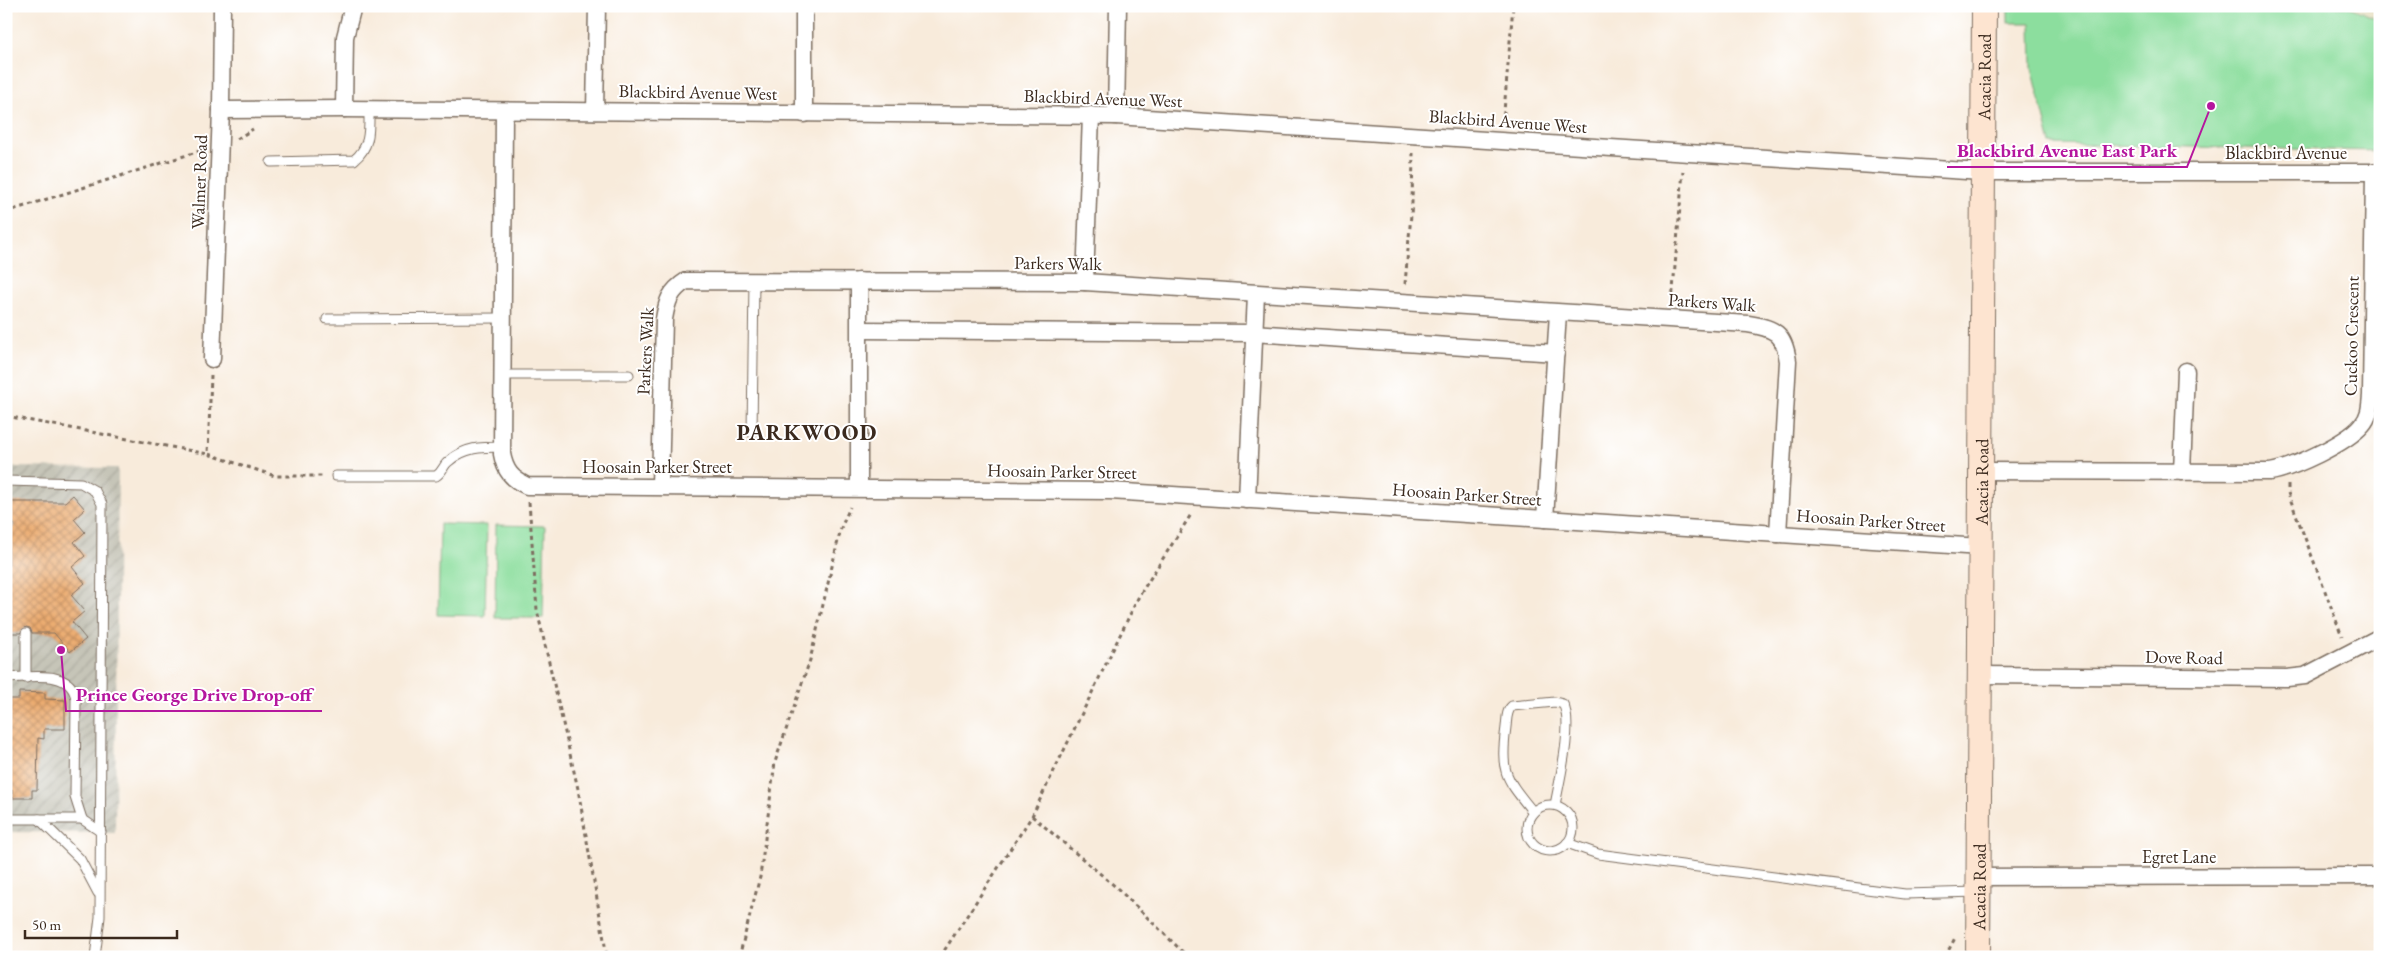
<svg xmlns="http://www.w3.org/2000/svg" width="2386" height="963" font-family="'EB Garamond',serif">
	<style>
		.built { fill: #e3dbba }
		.industrial { fill: url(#industrial-furrows) }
		.park { fill: #8cde9e; stroke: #64845e }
		.building { fill: url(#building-cross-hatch) }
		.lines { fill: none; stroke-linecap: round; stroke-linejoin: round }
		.lane-casing { stroke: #7d6e60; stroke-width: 11 }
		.street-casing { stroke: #7d6e60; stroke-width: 19 }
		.secondary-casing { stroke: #7d6e60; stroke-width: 26 }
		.path { stroke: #7d6e60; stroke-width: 3; stroke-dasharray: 4 4; stroke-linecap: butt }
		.lane { stroke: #fff; stroke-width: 9 }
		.street { stroke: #fff; stroke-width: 16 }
		.secondary { stroke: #fde4d0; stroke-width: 24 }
		.labels { text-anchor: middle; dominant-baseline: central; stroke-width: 4; stroke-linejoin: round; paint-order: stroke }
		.street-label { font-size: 18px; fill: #3b2a1e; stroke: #fff }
		.district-label { font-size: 22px; font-weight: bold; letter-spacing: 1px; fill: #3b2a1e; stroke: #fff }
		.leader { fill: none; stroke: #b5179e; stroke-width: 2 }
		.callout-dot { fill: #b5179e; stroke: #fff; stroke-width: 2 }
		.callout-label { font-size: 19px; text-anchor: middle; font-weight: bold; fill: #b5179e; stroke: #fff; stroke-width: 4; stroke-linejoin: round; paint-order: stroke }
	</style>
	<defs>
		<pattern id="industrial-furrows" width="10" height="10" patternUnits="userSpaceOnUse" patternTransform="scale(1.25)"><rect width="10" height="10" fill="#c6c5b8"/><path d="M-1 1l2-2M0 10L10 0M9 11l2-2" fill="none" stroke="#aba99e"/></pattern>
		<pattern id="building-cross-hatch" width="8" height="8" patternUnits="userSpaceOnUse" patternTransform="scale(1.25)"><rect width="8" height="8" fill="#ebab6f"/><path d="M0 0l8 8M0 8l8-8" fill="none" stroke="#c08b5b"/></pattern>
	</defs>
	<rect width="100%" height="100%" fill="#fff"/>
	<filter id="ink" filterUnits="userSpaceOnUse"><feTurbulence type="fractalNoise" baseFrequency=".02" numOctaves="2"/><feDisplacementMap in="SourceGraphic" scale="10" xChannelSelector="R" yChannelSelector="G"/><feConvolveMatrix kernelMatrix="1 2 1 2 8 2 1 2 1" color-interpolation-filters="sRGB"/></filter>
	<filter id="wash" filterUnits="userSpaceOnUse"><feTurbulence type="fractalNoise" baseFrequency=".0096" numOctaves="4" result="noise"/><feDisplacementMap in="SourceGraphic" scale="20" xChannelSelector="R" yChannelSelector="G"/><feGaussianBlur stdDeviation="1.12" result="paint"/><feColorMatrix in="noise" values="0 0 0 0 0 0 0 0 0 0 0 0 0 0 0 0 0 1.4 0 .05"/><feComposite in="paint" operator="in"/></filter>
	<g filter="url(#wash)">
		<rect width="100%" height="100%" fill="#f8ebdb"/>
		<!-- built -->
		<polygon class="built" points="2347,6 2380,6 2380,20"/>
		<!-- industrial -->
		<polygon class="industrial" points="6,467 118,468 115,833 6,832"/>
		<!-- park -->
		<g class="park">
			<polygon points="2008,6 2347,6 2380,20 2380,151 2051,144 2032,68 2031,23 2008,23"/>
			<polygon points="440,524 487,525 485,616 438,615"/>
			<polygon points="496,525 545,526 543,618 495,618"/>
		</g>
		<g id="blocks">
			<!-- building -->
			<g class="building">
				<polygon points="73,495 85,509 74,519 85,532 74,542 85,556 72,567 85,583 71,595 85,611 72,622 86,639 70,652 54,633 32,633 30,628 26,627 20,633 8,633 8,530 13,528 14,524 8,518 8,502 65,502"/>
				<polygon points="19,692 45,693 45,699 65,700 65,729 44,729 44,739 38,738 37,790 32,790 32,798 12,798 12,790 7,790 6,699 19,699"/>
			</g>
		</g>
	</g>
	<g filter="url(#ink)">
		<use href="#blocks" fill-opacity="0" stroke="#7d6e60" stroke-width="1"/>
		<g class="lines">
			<!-- lane casing -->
			<g class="lane-casing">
				<g id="lane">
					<path d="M271 162 354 160C371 146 369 130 369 109"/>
					<polyline points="327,319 502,318"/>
					<polyline points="502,375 629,375"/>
					<polyline points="752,433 754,280"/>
					<path d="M336 476H436C443 472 443 465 449 461 465 447 481 447 502 447"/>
					<polyline points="6,481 81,483 95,491 102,504 100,917 95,957"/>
					<polyline points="6,524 8,524"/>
					<path d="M6 678C28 678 72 668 76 699L75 797 82 819 101 832"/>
					<polyline points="26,678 26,633"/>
					<circle cx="1550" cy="828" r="23"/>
					<path d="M1533 812C1505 777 1500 773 1506 727 1507 720 1506 711 1512 706L1555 702 1563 704C1574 722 1559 783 1555 805"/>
					<polyline points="6,819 82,819"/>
					<polyline points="39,819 80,859 98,893"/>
					<polyline points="1567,843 1598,854 1905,894 1978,892"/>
				</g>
			</g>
			<!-- street casing -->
			<g class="street-casing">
				<g id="street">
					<polyline points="804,6 804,114"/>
					<polyline points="344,109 345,37 353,6"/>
					<polyline points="221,110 344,109 1116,116 1982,172 2380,172"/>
					<path d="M504 111 502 454C505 471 512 479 527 486L1110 491 1981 547"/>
					<polyline points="595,111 597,6"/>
					<polyline points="1116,116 1118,6"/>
					<polyline points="1085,282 1091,115"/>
					<polyline points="860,330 1253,333 1556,353"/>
					<polyline points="212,359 221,110 222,6"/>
					<path d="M1982 471 2270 472C2293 468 2347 443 2362 425 2370 416 2370 406 2371 395L2374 172"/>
					<polyline points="2182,472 2186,371"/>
					<path d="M660 486 664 319C667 301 670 291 686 281L1085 282 1748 324C1775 328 1784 333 1788 361L1778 534"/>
					<polyline points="859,488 859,281"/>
					<polyline points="1247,500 1256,294"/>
					<polyline points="1545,519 1558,313"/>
					<polyline points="1979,675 2287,678 2305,676 2380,637"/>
					<polyline points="1978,877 2380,876"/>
				</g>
			</g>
			<!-- secondary casing -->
			<g class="secondary-casing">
				<g id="secondary">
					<path id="s1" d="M1978 957 1984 6"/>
				</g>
			</g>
			<!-- path -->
			<g class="path">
				<polyline points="1503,123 1513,6"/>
				<polyline points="237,139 253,129"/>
				<polyline points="6,212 203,150"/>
				<polyline points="1405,284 1412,203 1413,153"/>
				<polyline points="1672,302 1683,171"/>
				<polyline points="211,375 208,454 275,476 324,476"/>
				<polyline points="6,416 208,454"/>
				<polyline points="2288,485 2288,493 2342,636"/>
				<polyline points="529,502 537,610 578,789 607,957"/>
				<polyline points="1032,816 1117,888 1188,957"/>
				<polyline points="739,957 760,877 775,762 810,660 841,528 850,507"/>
				<polyline points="940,957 1032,816 1139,596 1192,513"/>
				<polyline points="1945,957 1955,938"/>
			</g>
			<!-- lane -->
			<use href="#lane" class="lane"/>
			<!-- street -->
			<use href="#street" class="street"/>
			<!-- secondary -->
			<use href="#secondary" class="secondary"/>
		</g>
	</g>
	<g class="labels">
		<!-- street labels -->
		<g class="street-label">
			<text stroke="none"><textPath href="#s1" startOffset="880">Acacia Road</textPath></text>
			<text transform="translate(698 92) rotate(1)">Blackbird Avenue West</text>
			<text transform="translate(1103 98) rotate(2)">Blackbird Avenue West</text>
			<text transform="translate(1508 121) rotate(4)">Blackbird Avenue West</text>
			<text x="2286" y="152">Blackbird Avenue</text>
			<text transform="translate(199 182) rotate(-88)">Walmer Road</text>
			<text transform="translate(1058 263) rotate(1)">Parkers Walk</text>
			<text transform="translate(1712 302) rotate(4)">Parkers Walk</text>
			<text transform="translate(2351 336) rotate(-89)">Cuckoo Crescent</text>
			<text transform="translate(645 351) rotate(-87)">Parkers Walk</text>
			<text x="657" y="466">Hoosain Parker Street</text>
			<text transform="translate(1062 471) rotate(1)">Hoosain Parker Street</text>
			<text stroke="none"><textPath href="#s1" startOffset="475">Acacia Road</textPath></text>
			<text transform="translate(1467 494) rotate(4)">Hoosain Parker Street</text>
			<text transform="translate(1871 520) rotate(4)">Hoosain Parker Street</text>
			<text transform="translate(2184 657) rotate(1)">Dove Road</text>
			<text x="2179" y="856">Egret Lane</text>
			<text stroke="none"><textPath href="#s1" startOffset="70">Acacia Road</textPath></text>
		</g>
		<!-- district labels -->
		<g class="district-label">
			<text x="807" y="432">PARKWOOD</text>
		</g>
	</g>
	<!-- callouts -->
	<path class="leader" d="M2211 106L2187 167H1947M61 650L66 711H322"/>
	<g class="callout-dot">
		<circle cx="2211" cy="106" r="5"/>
		<circle cx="61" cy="650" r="5"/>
	</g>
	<g class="callout-label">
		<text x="2067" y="157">Blackbird Avenue East Park</text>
		<text x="194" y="701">Prince George Drive Drop-off</text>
	</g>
	<!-- margin -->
	<rect width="2386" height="963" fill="none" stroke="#fff" stroke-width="25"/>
	<!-- scale -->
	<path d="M25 930v8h152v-8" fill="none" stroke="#3b2a1e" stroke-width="2.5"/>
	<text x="32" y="930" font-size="15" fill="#3b2a1e" stroke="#ffffff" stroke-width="4" paint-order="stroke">50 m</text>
</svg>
